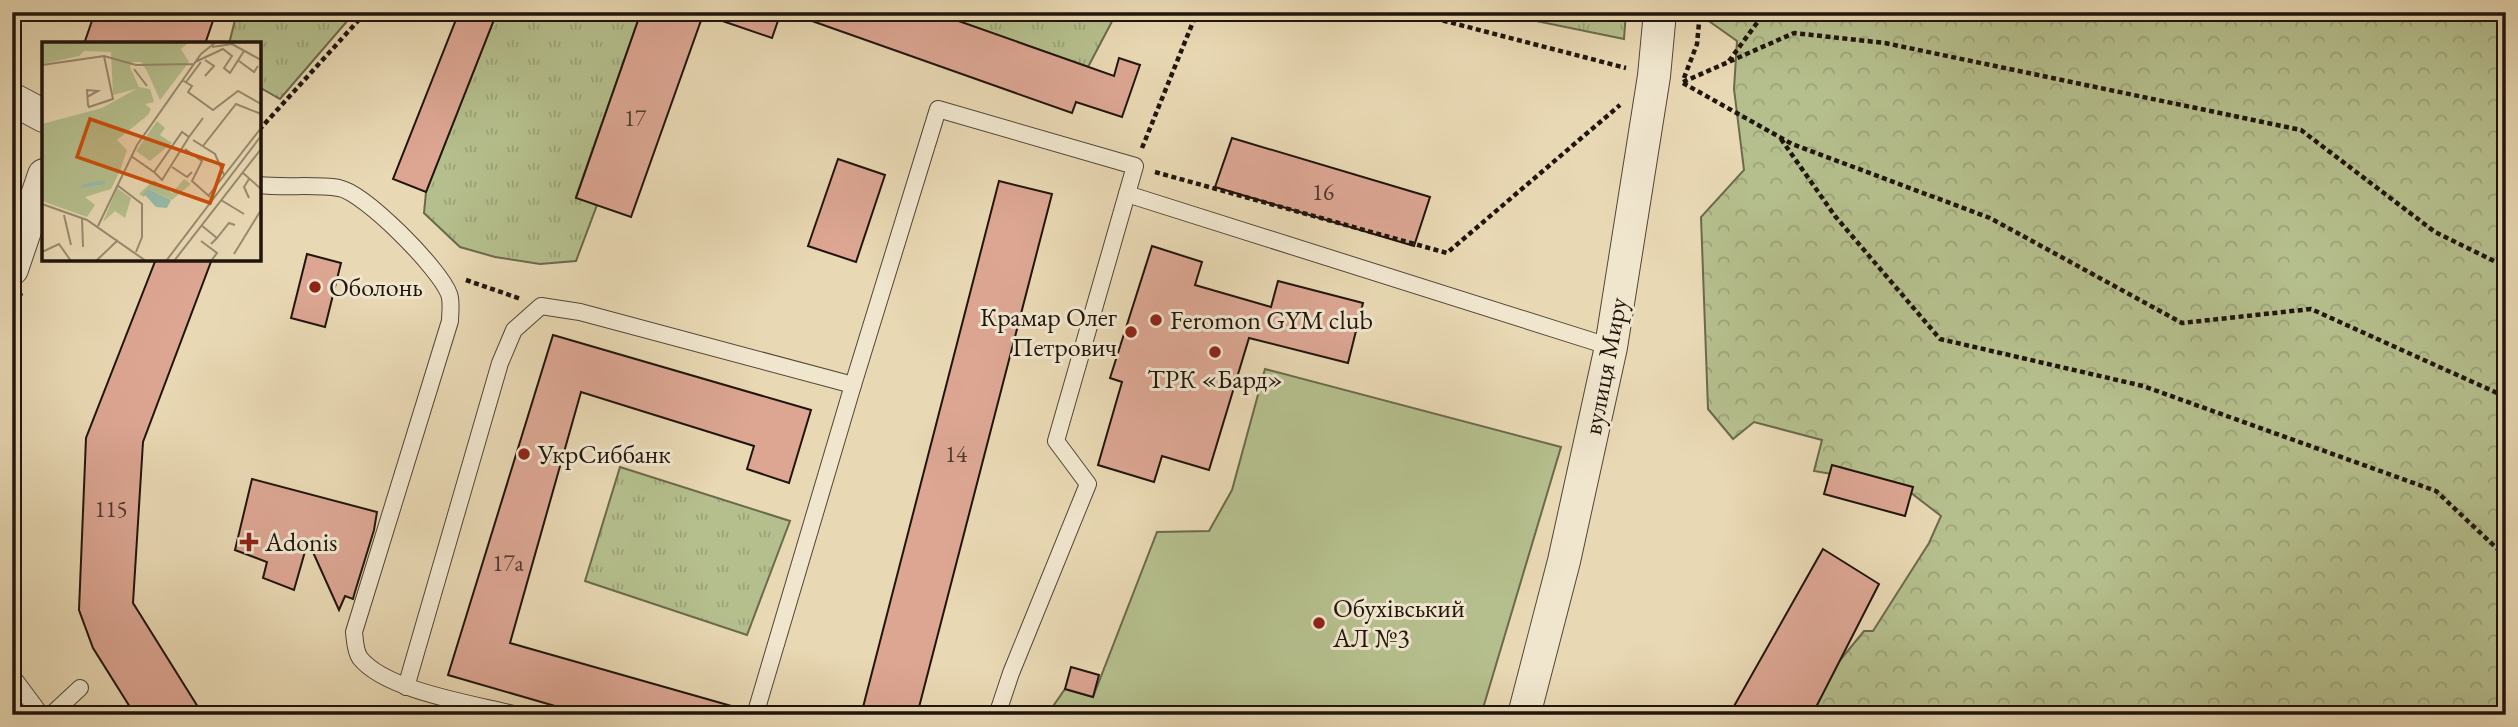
<svg xmlns="http://www.w3.org/2000/svg" width="2518" height="727" font-family="'EB Garamond',serif">
	<style>
		.grass { fill: url(#grass-tufts); stroke: #6a6a4c; stroke-width: 2 }
		.forest { fill: url(#forest-crowns); stroke: #6a6a4c; stroke-width: 2 }
		.pitch { fill: #b5bf8d; stroke: #6a6a4c; stroke-width: 2 }
		.building { fill: #dca693; stroke: #20150c; stroke-width: 2 }
		.lines { fill: none; stroke-linecap: round; stroke-linejoin: round }
		.service-casing { stroke: #524636; stroke-width: 18 }
		.minor-casing { stroke: #524636; stroke-width: 34 }
		.path { stroke: #20150c; stroke-width: 4.5; stroke-dasharray: 5 3.5; stroke-linecap: butt }
		.service { stroke: #f0e6ce; stroke-width: 16 }
		.minor { stroke: #f0e6ce; stroke-width: 32 }
		.poi-dot { fill: #8f2418; stroke: #f0e6ce; stroke-width: 2.5 }
		.labels { text-anchor: middle; dominant-baseline: central; stroke-width: 6; stroke-linejoin: round; paint-order: stroke }
		.number-label { font-size: 23px; fill: #4f392e }
		.poi-label { font-size: 26px; fill: #20150c; stroke: #f0e6ce; text-anchor: start }
		.street-label { font-size: 26px; fill: #20150c; stroke: #f0e6ce }
		.inset-river { fill: none; stroke: #98baaa; stroke-width: 3.5 }
		.inset-road { fill: none; stroke: #988a70; stroke-width: 2 }
		.view { fill: #ca4f0c; fill-opacity: 0.15; stroke: #ca4f0c; stroke-width: 3.5 }
		.inset-edge { fill: none; stroke: #20150c; stroke-width: 3.5 }
	</style>
	<defs>
		<pattern id="grass-tufts" width="24" height="20" patternUnits="userSpaceOnUse" patternTransform="scale(1.75)"><rect width="24" height="20" fill="#b5bf8d"/><path d="M3 7l-1-3M5 7V3M7 7l1-3M15 17l-1-3M17 17v-4M19 17l1-3" fill="none" stroke="#9ba378"/></pattern>
		<pattern id="forest-crowns" width="20" height="18" patternUnits="userSpaceOnUse" patternTransform="scale(1.75)"><rect width="20" height="18" fill="#b5bf8d"/><path d="M2 6a3 3 0 1 1 6 0M12 15a3 3 0 1 1 6 0" fill="none" stroke="#9ba378"/></pattern>
	</defs>
	<rect width="100%" height="100%" fill="#e8d8b3"/>
	<filter id="stains"><feTurbulence type="fractalNoise" baseFrequency=".00286" numOctaves="4"/><feColorMatrix values="0 0 0 0 .2 0 0 0 0 .09 0 0 0 0 .02 0 0 0 .5 -.17"/></filter>
	<radialGradient id="worn" r=".72"><stop offset=".6" stop-color="#630" stop-opacity="0"/><stop offset="1" stop-color="#630" stop-opacity=".3"/></radialGradient>
	<!-- grass -->
	<g class="grass">
		<polygon points="237,12 355,12 280,99 259,87 259,44 229,44"/>
		<polygon points="497,12 641,12 576,197 597,205 576,261 540,264 495,257 460,247 424,213 426,192"/>
		<polygon points="933,12 1117,12 1088,67"/>
		<polygon points="1492,12 1626,12 1624,39"/>
		<polygon points="620,467 790,521 747,635 585,581"/>
	</g>
	<!-- forest -->
	<polygon class="forest" points="1707,12 2506,12 2506,715 1795,715 1864,631 1873,631 1929,543 1941,516 1902,486 1814,471 1822,440 1754,422 1733,439 1708,409 1701,217 1744,170 1734,89 1737,41 1706,19"/>
	<!-- pitch -->
	<polygon class="pitch" points="1265,369 1561,447 1481,715 1047,715 1065,689 1093,697 1157,532 1209,531 1232,490"/>
	<!-- building -->
	<g class="building">
		<polygon points="95,12 216,12 205,44 84,44"/>
		<polygon points="459,12 497,12 426,192 393,179"/>
		<polygon points="641,12 704,12 631,217 576,198"/>
		<polygon points="709,12 781,12 772,38 708,16"/>
		<polygon points="795,12 933,12 1114,76 1119,58 1140,65 1122,117 1076,102 1072,113 795,15"/>
		<polygon points="1232,138 1430,197 1414,246 1215,187"/>
		<polygon points="838,159 885,175 856,262 808,246"/>
		<polygon points="999,181 1052,194 917,715 861,715"/>
		<polygon points="1152,246 1202,262 1195,285 1271,307 1278,281 1363,303 1348,363 1249,338 1209,470 1162,456 1154,482 1098,465 1122,382 1110,378"/>
		<polygon points="307,254 341,263 325,327 291,318"/>
		<polygon points="156,259 212,259 143,442 133,603 203,715 135,715 93,648 79,610 86,438"/>
		<polygon points="553,335 811,410 789,483 747,469 754,446 581,392 510,643 742,709 741,715 586,715 448,675"/>
		<polygon points="1832,465 1913,487 1905,516 1824,494"/>
		<polygon points="252,479 377,512 374,530 354,595 353,599 345,596 339,610 308,541 294,590 263,578 267,562 235,550"/>
		<polygon points="1823,549 1879,584 1812,715 1729,715"/>
		<polygon points="1071,667 1099,675 1093,697 1065,689"/>
	</g>
	<g class="lines">
		<!-- service casing -->
		<g class="service-casing">
			<g id="service">
				<path d="M259 185C285 188 314 184 339 188 365 193 440 269 449 294 452 302 450 313 450 321L354 632C355 640 355 651 360 658 386 691 475 704 517 715"/>
				<polyline points="1127,194 1611,347"/>
				<polyline points="12,676 41,715"/>
				<polyline points="406,687 500,363 514,330 541,306 580,312 853,385"/>
				<polyline points="51,715 80,688"/>
				<polyline points="755,715 853,385 938,109 1135,166 1056,441 1088,484 1011,673 997,715"/>
			</g>
		</g>
		<!-- minor casing -->
		<g class="minor-casing">
			<g id="minor">
				<polyline points="12,99 44,116"/>
				<polyline points="12,269 44,175"/>
				<polyline points="1524,715 1564,561 1611,347 1654,76 1660,12"/>
			</g>
		</g>
		<!-- path -->
		<g class="path">
			<polyline points="1410,12 1626,68"/>
			<polyline points="1729,61 1765,12"/>
			<polyline points="1684,78 1697,44 1700,12"/>
			<polyline points="1683,82 1794,33 1885,43 2301,130 2435,232 2506,267"/>
			<polyline points="1683,83 1792,144 1990,218 2182,323 2311,309 2506,397"/>
			<polyline points="259,130 366,12"/>
			<polyline points="1781,139 1835,216 1940,339 2143,386 2436,491 2506,557"/>
			<polyline points="1142,148 1197,12"/>
			<polyline points="1155,172 1447,253 1620,105"/>
			<polyline points="466,280 521,299"/>
			<polyline points="12,319 21,293"/>
		</g>
		<!-- service -->
		<use href="#service" class="service"/>
		<!-- minor -->
		<use href="#minor" class="minor"/>
	</g>
	<!-- markers -->
	<g class="poi-dot">
		<circle cx="315" cy="287" r="7"/>
		<circle cx="1156" cy="320" r="7"/>
		<circle cx="1131" cy="332" r="7"/>
		<circle cx="1215" cy="352" r="7"/>
		<circle cx="524" cy="454" r="7"/>
		<path d="M245.5 531.5h7v7h7v7h-7v7h-7v-7h-7v-7h7z"/>
		<circle cx="1319" cy="623" r="7"/>
	</g>
	<g class="labels">
		<!-- number labels -->
		<g class="number-label">
			<text x="635" y="118">17</text>
			<text x="1323" y="192">16</text>
			<text x="956" y="454">14</text>
			<text x="111" y="509">115</text>
			<text x="508" y="563">17а</text>
		</g>
		<!-- poi labels -->
		<g class="poi-label">
			<text x="329" y="287">Оболонь</text>
			<text x="1117" y="317" text-anchor="end">Крамар Олег<tspan x="1117" dy="30">Петрович</tspan></text>
			<text x="1170" y="320">Feromon GYM club</text>
			<text x="1215" y="379" text-anchor="middle">ТРК «Бард»</text>
			<text x="538" y="454">УкрСиббанк</text>
			<text x="265" y="542">Adonis</text>
			<text x="1333" y="608">Обухівський<tspan x="1333" dy="30">АЛ №3</tspan></text>
		</g>
		<!-- street labels -->
		<g class="street-label">
			<text transform="translate(1605 366) rotate(-79)">вулиця Миру</text>
		</g>
	</g>
	<!-- overview -->
	<g transform="translate(42 42)">
		<rect width="219" height="219" fill="#e8d8b3"/>
		<path d="M142 137 149 142 130 158 106 147 102 155 97 152 112 138 130 151ZM75 146 89 156 83 176 73 169 61 180Z" fill="#b5bf8d"/>
		<path d="M0 0H147L139 7 147 20 118 58 105 29 99 20H90L88 25 97 45 108 47 112 60 103 62 109 67 106 73 75 98 85 108 78 129 69 147 43 155 53 163 45 175 0 159V82L60 66 94 47 71 53 69 10 42 9 37 14 0 22Z" fill="#b5bf8d"/>
		<path d="M115 79 123 86 118 93 130 101 108 119 94 109Z" fill="#b5bf8d"/>
		<path d="M106 147 129 158 125 166 114 165 102 152Z" fill="#98baaa"/>
		<path class="inset-river" d="M40 144 63 140"/>
		<path class="inset-road" d="M170 5 190 2 219 18M163 18 172 24 163 34M197 19 212 30 216 24M153 20 181 7 190 14 182 26 188 31 202 9M0 23 62 14 94 23 152 22M92 27 105 44M140 38 150 44 146 50 171 68 196 49 219 62M144 40 159 20M45 55 56 49 45 48 46 63 47 65 71 57 62 14M147 95 161 76M151 98 173 112 182 133M161 104 194 62 219 72M143 107 160 119 150 139 168 155M89 114 112 130 140 90 147 95 120 138 112 130M130 125 145 135 150 130M200 130 219 147M75 143 100 162V195L94 210M167 153 219 86M207 156 202 145 207 137M179 158 202 172M0 162 45 178 104 219M22 173 29 203M40 176 41 205M159 183 175 196 169 202M56 184 95 103 159 12 174 0M175 196 187 181 193 183M159 199 175 211 169 219M0 210 17 202 29 219M192 212 219 168M54 219 76 198M124 219 219 94M132 219 219 107"/>
		<path class="view" d="M48 77 181 123 168 161 35 115Z"/>
		<rect width="219" height="219" class="inset-edge"/>
	</g>
	<!-- margin -->
	<rect width="2518" height="727" fill="none" stroke="#e8d8b3" stroke-width="42"/>
	<rect x="14" y="14" width="2490" height="699" fill="none" stroke="#20150c" stroke-width="3.5"/>
	<rect x="21" y="21" width="2476" height="685" fill="none" stroke="#20150c" stroke-width="2"/>
	<rect width="100%" height="100%" filter="url(#stains)"/>
	<rect width="100%" height="100%" fill="url(#worn)"/>
</svg>
